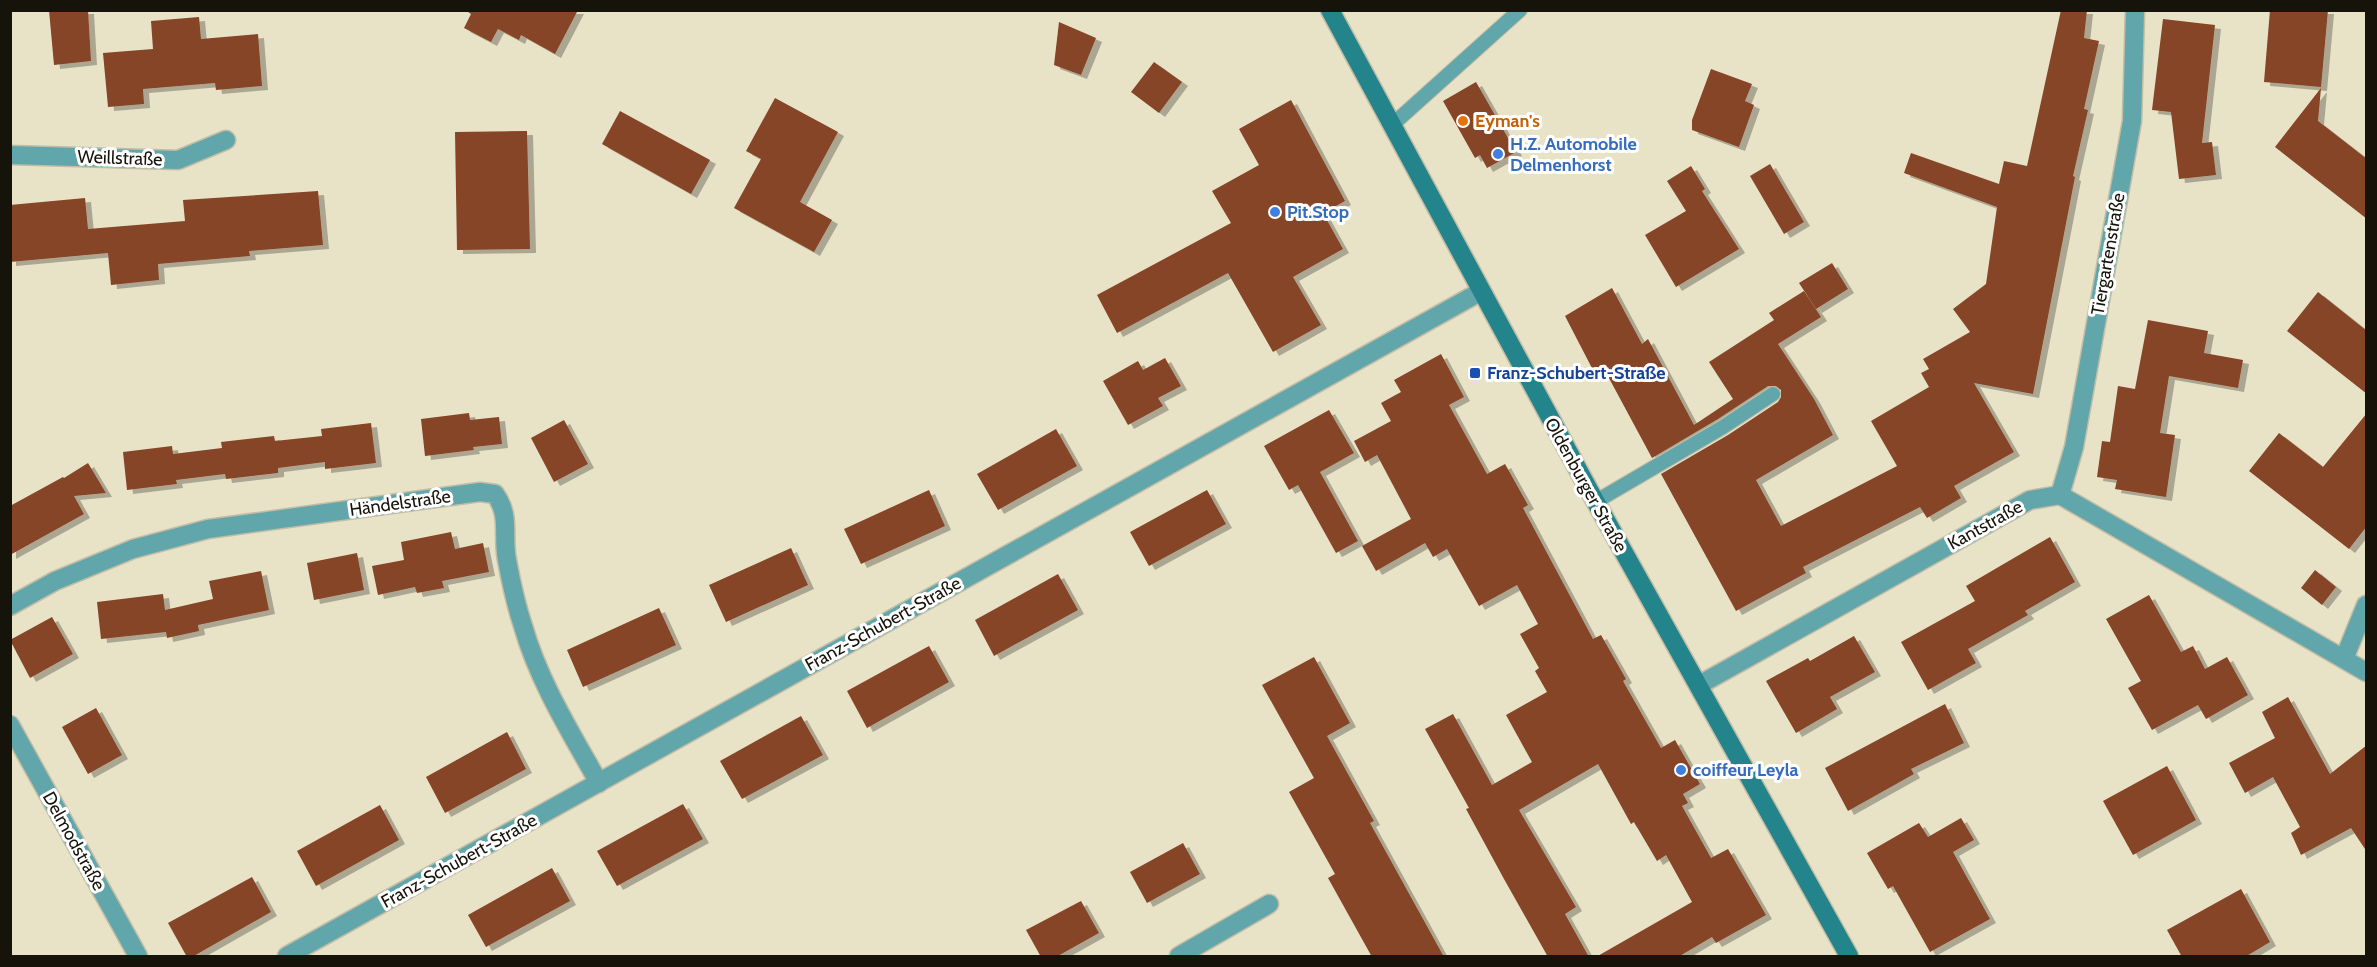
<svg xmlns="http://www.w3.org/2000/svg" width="2377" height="967" font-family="Cabin,sans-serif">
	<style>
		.building { fill: #854426; filter: url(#shadow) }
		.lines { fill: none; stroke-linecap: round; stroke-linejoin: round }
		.lane-casing { stroke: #c2bda5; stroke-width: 16 }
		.street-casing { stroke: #c2bda5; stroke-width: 21 }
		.secondary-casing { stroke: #c2bda5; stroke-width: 21 }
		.lane { stroke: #60a6ab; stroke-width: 14 }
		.street { stroke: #60a6ab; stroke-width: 18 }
		.secondary { stroke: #23858b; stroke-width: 18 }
		.food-dot { fill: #e8710a; stroke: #fff; stroke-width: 2 }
		.shop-dot { fill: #3f7fe0; stroke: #fff; stroke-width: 2 }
		.transit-dot { fill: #1a4fb4; stroke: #fff; stroke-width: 2 }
		.labels { text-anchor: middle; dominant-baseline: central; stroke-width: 6; stroke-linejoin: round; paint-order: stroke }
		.food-label { font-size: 18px; font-weight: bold; fill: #c56008; stroke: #fff; text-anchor: start }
		.shop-label { font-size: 18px; font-weight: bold; fill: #366cbe; stroke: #fff; text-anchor: start }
		.street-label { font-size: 18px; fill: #15130a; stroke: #fff }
		.transit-label { font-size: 18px; font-weight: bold; fill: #164399; stroke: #fff; text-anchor: start }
	</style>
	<defs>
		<filter id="shadow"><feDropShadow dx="6" dy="4" stdDeviation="0" flood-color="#0004"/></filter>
	</defs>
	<rect width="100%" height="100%" fill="#e8e2c7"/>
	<!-- building -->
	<g class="building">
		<polygon points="49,10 88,10 91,61 54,65"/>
		<polygon points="465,10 578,10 555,54 521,35 519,40 498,29 491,42 464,28 471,14"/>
		<polygon points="2061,10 2087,10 2084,38 2099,41 2084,109 2088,110 2073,176 2075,177 2033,394 1974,383 2014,452 1954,486 1961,498 1927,518 1920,507 1803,567 1806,573 1736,611 1661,474 1728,435 1778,402 1781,397 1781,390 1776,386 1768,386 1718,419 1652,458 1603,367 1594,372 1565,316 1612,288 1642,344 1648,339 1694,425 1733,399 1709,362 1774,320 1769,313 1804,291 1821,317 1778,344 1814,399 1833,435 1756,480 1781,526 1897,466 1871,421 1929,387 1921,373 1929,369 1923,359 1970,332 1953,309 1986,284 1997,207 1904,173 1911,153 1999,184 2004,161 2027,166"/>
		<polygon points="2270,10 2328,10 2321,87 2264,82"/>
		<polygon points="199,17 201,39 258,34 262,86 216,90 215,83 143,89 144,104 108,107 103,53 153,49 151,21"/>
		<polygon points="2163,19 2215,25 2202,143 2212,142 2216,175 2179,179 2171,112 2152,110"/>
		<polygon points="1059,22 1096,38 1081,75 1054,65"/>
		<polygon points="1154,62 1182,82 1159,113 1131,92"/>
		<polygon points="1711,69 1752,84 1745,101 1754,105 1739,147 1692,130 1692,120"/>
		<polygon points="1476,82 1516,152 1487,168 1480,155 1475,158 1443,101"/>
		<polygon points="2321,88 2318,121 2367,159 2367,219 2275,147"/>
		<polygon points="775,98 838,132 800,202 832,220 814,252 734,208 761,159 746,151"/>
		<polygon points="1291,100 1345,201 1323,213 1343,249 1293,277 1321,325 1273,352 1228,273 1117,333 1097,295 1231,223 1212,191 1259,165 1239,129"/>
		<polygon points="620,111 710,160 691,194 602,144"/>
		<polygon points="527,131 530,249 457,250 455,132"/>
		<polygon points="1770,164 1804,222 1784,234 1750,176"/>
		<polygon points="1691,166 1705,189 1702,191 1739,249 1676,287 1645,235 1686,211 1667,181"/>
		<polygon points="318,191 323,245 249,251 250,256 158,264 159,280 111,285 108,253 10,262 10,205 85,198 88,229 185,221 183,200"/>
		<polygon points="1832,263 1848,289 1816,309 1799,283"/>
		<polygon points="2318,292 2367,331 2367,394 2287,331"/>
		<polygon points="2148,320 2208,331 2204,353 2243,360 2238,388 2169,376 2160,433 2175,435 2166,497 2115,489 2117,480 2097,477 2102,441 2110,442 2118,386 2135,389"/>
		<polygon points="1441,354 1464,397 1449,405 1487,474 1505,464 1528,505 1523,508 1593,639 1601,635 1626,679 1623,681 1661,748 1675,740 1700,784 1683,794 1688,803 1682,806 1711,858 1728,849 1766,915 1716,943 1712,937 1678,957 1596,957 1692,902 1666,855 1657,861 1634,822 1631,824 1598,764 1519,810 1576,907 1565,914 1589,957 1548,957 1504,879 1466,809 1469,808 1425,729 1453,714 1492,785 1532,762 1506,715 1547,692 1535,671 1539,668 1520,634 1538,624 1517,585 1479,606 1447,549 1433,557 1425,543 1376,571 1362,546 1411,519 1377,455 1365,462 1354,441 1391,421 1381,403 1401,392 1394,380"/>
		<polygon points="1165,358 1181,386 1158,398 1163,406 1128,425 1103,381 1138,361 1143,370"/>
		<polygon points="1329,410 1354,453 1320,472 1358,541 1336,553 1298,485 1289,490 1264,446"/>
		<polygon points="469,413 470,420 499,417 502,444 473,447 474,450 425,456 421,419"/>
		<polygon points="2367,413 2367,526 2349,549 2249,471 2279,433 2323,467"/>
		<polygon points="564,420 588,464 554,482 531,438"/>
		<polygon points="371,423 376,463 325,469 325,462 278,468 278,473 226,479 225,474 176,480 177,484 127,490 123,452 172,446 173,454 222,448 221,442 274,436 275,441 322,436 321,429"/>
		<polygon points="1056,429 1077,466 998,510 977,474"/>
		<polygon points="88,463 106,493 74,496 84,514 10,555 10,506 63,477 64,478"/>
		<polygon points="929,490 945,526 861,564 844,529"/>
		<polygon points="1207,490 1226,524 1149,566 1130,532"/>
		<polygon points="451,532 455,549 483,543 489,572 442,581 444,588 417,593 415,587 378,595 372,566 404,560 401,542"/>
		<polygon points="2050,537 2075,582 2025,611 2028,615 1968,649 1976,663 1928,690 1901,642 1975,601 1966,586"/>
		<polygon points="791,548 808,585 726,622 709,585"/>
		<polygon points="357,553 364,590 314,600 307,563"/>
		<polygon points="2315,570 2336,587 2322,605 2301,588"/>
		<polygon points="261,571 269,610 198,625 199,631 167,638 166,632 101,639 97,602 163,594 165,610 213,599 209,581"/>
		<polygon points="1058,574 1078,610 994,656 975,620"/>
		<polygon points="2149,595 2181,652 2193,646 2205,669 2227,657 2248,695 2206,719 2198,705 2152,730 2128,688 2141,681 2106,619"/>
		<polygon points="659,608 676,645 583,687 567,650"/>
		<polygon points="52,617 73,654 30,678 10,640"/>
		<polygon points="1854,636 1875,672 1830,697 1837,709 1796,733 1766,681 1808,658 1810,661"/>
		<polygon points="929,646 949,682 867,728 847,691"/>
		<polygon points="1314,657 1350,723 1327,736 1374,821 1370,823 1444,957 1372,957 1328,878 1335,874 1289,792 1314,778 1262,685"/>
		<polygon points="2288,697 2330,774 2367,745 2367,852 2351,828 2301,855 2291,833 2300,827 2273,777 2245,793 2229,763 2275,738 2262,712"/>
		<polygon points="1945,704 1964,743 1911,769 1914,774 1848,811 1825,768"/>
		<polygon points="96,708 122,755 88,774 62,727"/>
		<polygon points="801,716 823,755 742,799 720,761"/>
		<polygon points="507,732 526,769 445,813 426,777"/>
		<polygon points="2167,766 2196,820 2133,855 2103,801"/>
		<polygon points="683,804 703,839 617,886 597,851"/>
		<polygon points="380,805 399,840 316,886 297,851"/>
		<polygon points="1961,818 1974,840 1953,852 1990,919 1930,952 1893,886 1888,889 1867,853 1919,823 1928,837"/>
		<polygon points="1183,843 1200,874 1147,903 1130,872"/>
		<polygon points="552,868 570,901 486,947 468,915"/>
		<polygon points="252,877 271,912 192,957 187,957 168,923"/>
		<polygon points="2241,889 2270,942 2245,957 2182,957 2167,930"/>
		<polygon points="1081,901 1099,933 1056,957 1041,957 1026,930"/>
	</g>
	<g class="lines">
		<!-- lane casing -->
		<g class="lane-casing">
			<g id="lane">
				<polyline points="1392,125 1520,10"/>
				<polyline points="1595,502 1723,427 1773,394"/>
			</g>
		</g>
		<!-- street casing -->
		<g class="street-casing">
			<g id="street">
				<polyline points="10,155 178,160 226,140"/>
				<polyline points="2060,495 2074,447 2132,121 2135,10"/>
				<path d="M10 606 55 581 133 549 208 529 480 492 495 494C511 516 502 535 507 560 511 582 516 605 523 626 539 682 571 733 599 783"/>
				<polyline points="2344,659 2366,605"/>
				<polyline points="1699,685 2030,500 2060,495 2366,672"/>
				<polyline points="10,725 138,956"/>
				<polyline points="287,956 1480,292"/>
				<polyline points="1179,956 1269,904"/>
			</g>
		</g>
		<!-- secondary casing -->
		<g class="secondary-casing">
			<polyline id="secondary" points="1330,10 1588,488 1849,956"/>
		</g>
		<!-- lane -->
		<use href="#lane" class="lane"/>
		<!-- street -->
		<use href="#street" class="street"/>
		<!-- secondary -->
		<use href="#secondary" class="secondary"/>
	</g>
	<!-- markers -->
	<circle class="food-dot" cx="1463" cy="121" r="6"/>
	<g class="shop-dot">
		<circle cx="1498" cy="154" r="6"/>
		<circle cx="1275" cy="212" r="6"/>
		<circle cx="1681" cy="770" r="6"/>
	</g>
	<rect class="transit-dot" x="1469" y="367" width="12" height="12" rx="3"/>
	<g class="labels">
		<!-- food labels -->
		<g class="food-label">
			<text x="1475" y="121">Eyman's</text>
		</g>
		<!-- shop labels -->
		<g class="shop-label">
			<text x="1510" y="144">H.Z. Automobile<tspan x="1510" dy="21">Delmenhorst</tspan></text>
			<text x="1287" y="212">Pit.Stop</text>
			<text x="1693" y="770">coiffeur Leyla</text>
		</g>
		<!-- street labels -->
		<g class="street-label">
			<text transform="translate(120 158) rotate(2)">Weillstraße</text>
			<text transform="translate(2108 254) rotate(-80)">Tiergartenstraße</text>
			<text transform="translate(1586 485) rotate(61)">Oldenburger Straße</text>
			<text transform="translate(400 503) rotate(-8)">Händelstraße</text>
			<text transform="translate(1985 525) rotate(-29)">Kantstraße</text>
			<text transform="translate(883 624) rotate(-29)">Franz-Schubert-Straße</text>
			<text transform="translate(74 841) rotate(61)">Delmodstraße</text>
			<text transform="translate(459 861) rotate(-29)">Franz-Schubert-Straße</text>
		</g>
		<!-- transit labels -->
		<g class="transit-label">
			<text x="1487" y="373">Franz-Schubert-Straße</text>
		</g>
	</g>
	<!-- border -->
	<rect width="2377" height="967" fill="none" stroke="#15130a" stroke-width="24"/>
</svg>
